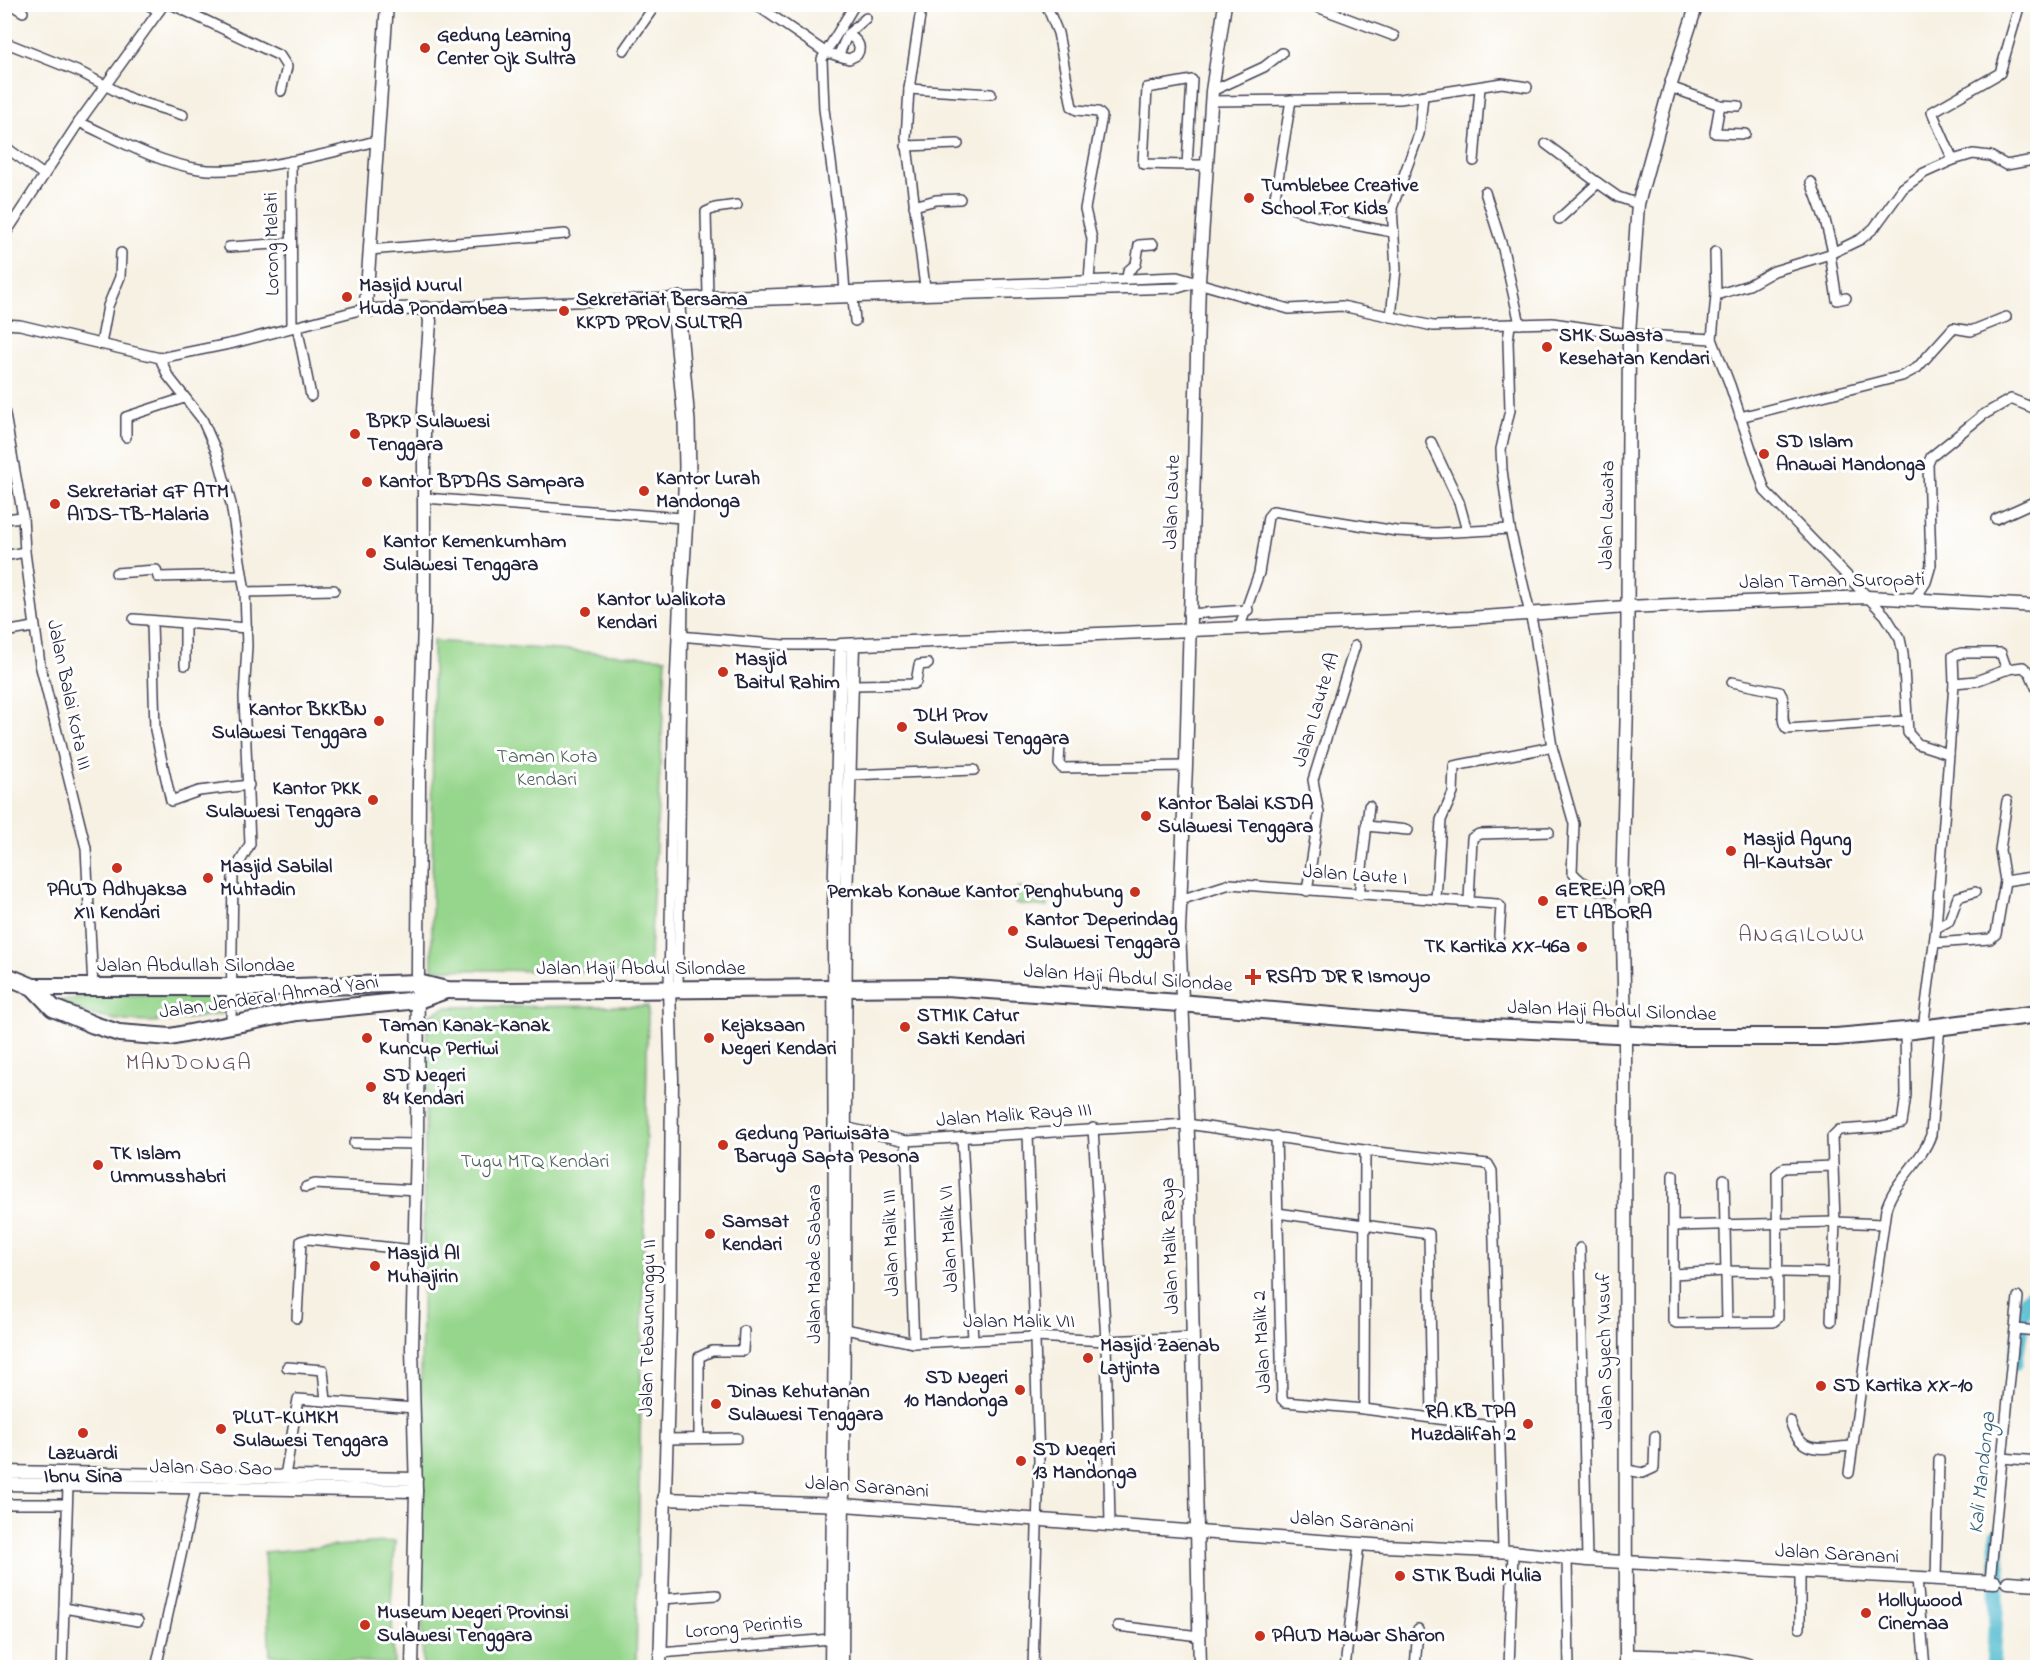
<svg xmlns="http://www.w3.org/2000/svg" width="2042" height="1672" font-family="'Indie Flower',sans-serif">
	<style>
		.park { fill: #96d68c; stroke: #5c7c64; stroke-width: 1.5 }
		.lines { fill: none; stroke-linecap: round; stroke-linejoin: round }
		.river { stroke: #52bbcf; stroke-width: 15 }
		.minor-casing { stroke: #424154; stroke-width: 12 }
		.tertiary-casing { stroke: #424154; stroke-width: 15 }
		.trunk-casing { stroke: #424154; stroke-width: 20 }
		.minor { stroke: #fff; stroke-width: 9 }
		.tertiary { stroke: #fff; stroke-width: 12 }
		.trunk { stroke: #fff; stroke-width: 16 }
		.poi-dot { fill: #c8321e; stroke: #fff; stroke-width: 2 }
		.labels { text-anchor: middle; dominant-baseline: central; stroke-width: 6; stroke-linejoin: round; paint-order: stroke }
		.poi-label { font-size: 20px; font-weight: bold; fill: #22223b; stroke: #fff; text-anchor: start }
		.street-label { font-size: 20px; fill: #22223b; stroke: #fff }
		.park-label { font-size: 20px; fill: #4b6157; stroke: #fff }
		.water-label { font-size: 21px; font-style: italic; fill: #355f76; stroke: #fff }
		.quarter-label { font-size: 22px; letter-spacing: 1.5px; fill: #6a525c; stroke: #fff }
	</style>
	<rect width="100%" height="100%" fill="#fff"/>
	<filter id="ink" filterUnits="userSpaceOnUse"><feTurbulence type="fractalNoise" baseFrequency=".0167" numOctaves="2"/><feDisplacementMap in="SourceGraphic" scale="12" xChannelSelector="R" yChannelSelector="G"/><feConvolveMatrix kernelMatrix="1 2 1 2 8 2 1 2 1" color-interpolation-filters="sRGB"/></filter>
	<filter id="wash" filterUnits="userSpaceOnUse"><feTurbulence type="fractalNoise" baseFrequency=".008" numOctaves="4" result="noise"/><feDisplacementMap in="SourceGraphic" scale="24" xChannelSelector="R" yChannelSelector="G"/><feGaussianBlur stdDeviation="1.35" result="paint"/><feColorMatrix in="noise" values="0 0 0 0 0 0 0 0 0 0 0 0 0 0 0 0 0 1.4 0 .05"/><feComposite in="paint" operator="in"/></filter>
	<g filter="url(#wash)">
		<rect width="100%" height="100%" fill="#f7f1e3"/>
		<!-- park -->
		<g class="park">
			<polygon points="433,641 666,658 649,973 432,969"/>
			<polygon points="1017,888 1050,890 1048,907 1015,904"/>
			<path d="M218 993 223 997 226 1013C177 1021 128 1029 81 1011 74 1008 66 1006 60 1001L88 996Z"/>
			<polygon points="648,1006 636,1667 423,1668 419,1493 427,1016 446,1007"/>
			<polygon points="395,1541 391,1603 394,1664 270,1655 264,1552"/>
		</g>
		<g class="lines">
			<!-- river -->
			<g class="river">
				<polyline points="2015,1364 2026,1299 2038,1290"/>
				<polyline points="1993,1668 1998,1577 1997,1534"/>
			</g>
		</g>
	</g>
	<g filter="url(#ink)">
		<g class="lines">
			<!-- minor casing -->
			<g class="minor-casing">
				<g id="minor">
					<polyline points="10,4 23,12"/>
					<polyline points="147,4 159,11"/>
					<polyline points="171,4 280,56 287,67 281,91"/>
					<path d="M755 4 825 52 849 59 857 55C863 45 856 40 848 34"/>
					<polyline points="1046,4 1058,33 1072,107 1077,110 1098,112 1102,116 1085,209 1092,239 1089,281"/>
					<polyline points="1309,4 1394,36"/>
					<polyline points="920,16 909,89 906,138 925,287"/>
					<polyline points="4,42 82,73 131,99 183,115"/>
					<polyline points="624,50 656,4"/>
					<polyline points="838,56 848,34 866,18"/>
					<polyline points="1670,87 1720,105 1738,106"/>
					<polyline points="909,89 991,94"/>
					<polyline points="1212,91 1264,67 1282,53"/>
					<path d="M1291 100 1275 197C1282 213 1371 228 1392 232"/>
					<polyline points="1211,101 1400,99 1502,83 1527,87"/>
					<polyline points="1720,105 1715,133 1745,134"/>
					<path d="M79 122C118 140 156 162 199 169 240 176 333 153 375 141"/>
					<polyline points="1546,144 1598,183"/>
					<polyline points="4,146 44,175"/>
					<polyline points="906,146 958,144"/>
					<polyline points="1953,160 1973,154 1990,156 2006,165 2028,161"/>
					<polyline points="291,161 292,327"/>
					<polyline points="1474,161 1480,87"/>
					<polyline points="1187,165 1143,164 1147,88 1192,80 1187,165 1207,165"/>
					<polyline points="1811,182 1825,220 1833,252"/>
					<polyline points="1485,192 1503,249 1520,324"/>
					<polyline points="914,206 936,200 960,199"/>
					<polyline points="1559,219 1598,183 1618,197 1638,204"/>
					<polyline points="4,236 79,122 164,4"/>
					<polyline points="229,247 290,243"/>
					<polyline points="369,250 565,234"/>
					<polyline points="1715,252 1716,295"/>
					<polyline points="1830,254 1837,300 1846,298"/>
					<polyline points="1127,279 1128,271 1136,264 1139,245 1153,244"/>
					<polyline points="845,292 841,237 824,109 822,59 855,4"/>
					<polyline points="708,295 706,212 715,208 737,205"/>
					<polyline points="853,298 855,321"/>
					<polyline points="675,303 1178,288 1197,282"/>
					<polyline points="427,308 1177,277 1289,309 1342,306 1433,326 1552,323 1629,334 1712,339 1730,385 1765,491 1885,615 1900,639 1903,653 1908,733 1918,744 1949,754 1936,928 1923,1028"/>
					<polyline points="1391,317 1396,269 1392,208 1419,134 1423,96"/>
					<polyline points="4,324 20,325 160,358 234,343 367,308"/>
					<path d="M1510 325 1508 341 1510 410 1501 449 1502 470 1510 529 1535 635 1552 747 1574 824 1572 872C1585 888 1602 893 1622 890"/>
					<polyline points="297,326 311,396"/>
					<polyline points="1712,339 1716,295 1749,285 1774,271 1830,254 1861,239 1874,228 1903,188 1924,173 1953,160 1932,112 2000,73 2020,4"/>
					<polyline points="101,344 108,306 120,277 121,253"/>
					<polyline points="160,358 168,376 202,419 217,453 231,504 245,592 247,646 244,697 250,844 233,874 231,1024"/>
					<polyline points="4,409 23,517 25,552 40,664 86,848 93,988"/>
					<polyline points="1740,417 1902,376 1917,368 1953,328 1971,331 2006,317"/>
					<polyline points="126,437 126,417 184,398"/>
					<polyline points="1431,442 1459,502 1467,531"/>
					<polyline points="425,498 682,518"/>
					<polyline points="4,519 23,517"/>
					<polyline points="1996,519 2038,500"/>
					<polyline points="4,556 25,552"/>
					<polyline points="116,573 156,570 158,577 242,575"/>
					<polyline points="245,592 334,590"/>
					<polyline points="1915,599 1926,582 1931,565 1928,464 1931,457 1983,415 2011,399 2038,410"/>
					<polyline points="1188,614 1248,610"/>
					<polyline points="134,619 247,628"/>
					<polyline points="152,622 155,730 171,801 199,791 249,785"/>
					<polyline points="185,625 185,665"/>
					<polyline points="1239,629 1259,573 1268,517 1273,511 1396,531 1436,533 1510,529"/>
					<polyline points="4,632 34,627"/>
					<polyline points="679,636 784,645 841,645"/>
					<path d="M1732 682 1780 692C1788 703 1778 718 1787 729L1906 721"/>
					<polyline points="1954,683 1953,656 1961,653 2001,653 2007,670"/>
					<polyline points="852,685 913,684 916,682 919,665 928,664"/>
					<polyline points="1060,746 1059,764 1062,768 1186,766"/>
					<polyline points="1949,754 1954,683 1976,681 2008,669 2023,667 2030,673 2038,692"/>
					<polyline points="851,775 974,770"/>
					<polyline points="1366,826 1408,830"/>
					<polyline points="2005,881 2038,876"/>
					<polyline points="1307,891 1319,813 1313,780 1355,646"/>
					<polyline points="1359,895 1369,806"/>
					<polyline points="1436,899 1441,820 1453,793 1454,766 1552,747"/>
					<polyline points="1180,900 1230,884 1497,904 1501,907 1499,936"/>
					<polyline points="1469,901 1472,838 1479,834 1549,832"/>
					<polyline points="1936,928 1949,921 1958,897 1975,892"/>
					<polyline points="1935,943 1990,939 1996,934 2005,881 2000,850 2007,801"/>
					<polyline points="669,990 673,735 684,467 683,421 671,297"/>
					<polyline points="678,990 683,594 691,475 690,422 679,296"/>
					<polyline points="844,1127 906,1141 1187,1124 1377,1152 1488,1164 1492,1171 1503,1551"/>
					<polyline points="1093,1128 1106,1341 1110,1525"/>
					<polyline points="1028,1133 1039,1460 1033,1668"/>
					<polyline points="1276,1136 1282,1399 1285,1402 1364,1409 1499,1427"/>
					<polyline points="962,1137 973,1339"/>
					<polyline points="906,1141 914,1343"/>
					<polyline points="354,1143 417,1144"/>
					<polyline points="1673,1175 1673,1321 1676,1323 1773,1322 1778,1318 1777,1174 1784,1168 1833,1166"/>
					<polyline points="1724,1179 1727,1322"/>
					<polyline points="306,1187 315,1184 416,1190"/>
					<polyline points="1277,1213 1429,1234 1432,1418"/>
					<polyline points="1674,1226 1835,1222 1883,1224"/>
					<polyline points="1580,1248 1587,1560"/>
					<polyline points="1673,1274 1726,1271 1833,1273"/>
					<polyline points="297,1318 301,1241 308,1239 414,1250"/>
					<polyline points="1831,1321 1835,1222 1832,1137 1839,1130 1882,1127 1902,1123 1906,1095 1905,1031"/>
					<polyline points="845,1329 914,1343 1035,1337 1106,1341 1194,1337"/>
					<polyline points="2015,1329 2038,1331"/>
					<polyline points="287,1367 323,1370 326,1401"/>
					<polyline points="1364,1409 1365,1150"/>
					<path d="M1790 1421C1801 1457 1820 1448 1852 1446"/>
					<polyline points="699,1437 699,1357 712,1351 743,1351 744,1331"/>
					<polyline points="667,1439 737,1438"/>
					<polyline points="2002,1458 2038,1461"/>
					<polyline points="1627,1470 1643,1473 1654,1468 1655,1436"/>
					<path d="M1849 1473 1886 1209C1894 1181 1921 1163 1931 1135L1940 1025"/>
					<polyline points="285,1476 298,1399 414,1408"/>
					<polyline points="68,1486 64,1608 138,1621"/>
					<polyline points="4,1504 67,1504"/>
					<polyline points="1567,1558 1569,1668"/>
					<polyline points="1917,1579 1925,1668"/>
					<polyline points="1936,1579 1939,1460"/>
					<polyline points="1990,1581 2018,1297"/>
					<polyline points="663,1599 716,1595"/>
					<polyline points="1118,1626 1199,1636"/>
					<polyline points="1800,1628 1800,1572"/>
					<polyline points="660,1653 831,1639"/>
					<path d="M1626 1654C1650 1655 1742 1654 1757 1668"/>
					<polyline points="62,1668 64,1608"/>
					<polyline points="156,1668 196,1488"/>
					<polyline points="1345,1668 1359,1544"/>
					<polyline points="1415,1668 1418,1629"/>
					<polyline points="1509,1668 1513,1552"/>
				</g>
			</g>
			<!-- tertiary casing -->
			<g class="tertiary-casing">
				<g id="tertiary">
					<polyline points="387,4 366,304 367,308 372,310 427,308 430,321 424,410 424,623 419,783 417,1144 412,1348 416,1491 412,1668"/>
					<polyline points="4,1472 416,1479"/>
					<polyline points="4,1484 416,1491"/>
					<polyline points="664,1499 844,1505 1386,1546 1513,1552 1587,1560 1995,1582"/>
					<polyline points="2008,1582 2038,1584"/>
					<polyline points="660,1668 670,1320 672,1079 669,990"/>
					<polyline points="831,1668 835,1322 834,906 841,645 1469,618 1626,607 1867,597 2038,606"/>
					<polyline points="842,1668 846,904 853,645"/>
					<polyline points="1200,1668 1189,1160 1179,930 1186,766 1199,281 1212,91 1225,4"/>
					<polyline points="1626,1668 1625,1034 1622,890 1627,704 1629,334 1638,204 1670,87 1697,4"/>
				</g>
			</g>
			<!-- trunk casing -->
			<g class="trunk-casing">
				<g id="trunk">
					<polyline points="4,975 33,987 53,1008 94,1025 119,1033 170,1037 297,1012 418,1000 446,990"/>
					<polyline points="33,987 295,987 418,983 446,990 508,991 946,987 1180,1003 1449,1026 1678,1037 1836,1037 1905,1031 2038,1014"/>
				</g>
			</g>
			<!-- minor -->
			<use href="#minor" class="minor"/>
			<!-- tertiary -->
			<use href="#tertiary" class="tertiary"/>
			<!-- trunk -->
			<use href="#trunk" class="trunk"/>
		</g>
	</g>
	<!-- markers -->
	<g class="poi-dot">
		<circle cx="425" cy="48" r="6"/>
		<circle cx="1249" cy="198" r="6"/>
		<circle cx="347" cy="297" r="6"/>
		<circle cx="564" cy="311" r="6"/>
		<circle cx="1547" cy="347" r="6"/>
		<circle cx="355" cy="434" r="6"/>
		<circle cx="1764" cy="454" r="6"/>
		<circle cx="367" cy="482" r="6"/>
		<circle cx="644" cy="491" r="6"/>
		<circle cx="55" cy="504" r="6"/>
		<circle cx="371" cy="553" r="6"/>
		<circle cx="585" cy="612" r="6"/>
		<circle cx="723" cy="672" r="6"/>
		<circle cx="379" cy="721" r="6"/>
		<circle cx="902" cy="727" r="6"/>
		<circle cx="373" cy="800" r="6"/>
		<circle cx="1146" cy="816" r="6"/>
		<circle cx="1731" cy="851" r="6"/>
		<circle cx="117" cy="868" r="6"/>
		<circle cx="208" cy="878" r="6"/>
		<circle cx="1135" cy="892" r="6"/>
		<circle cx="1543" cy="901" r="6"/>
		<circle cx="1013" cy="931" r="6"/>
		<circle cx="1582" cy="947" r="6"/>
		<path d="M1250 968h6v6h6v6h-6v6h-6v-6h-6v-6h6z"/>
		<circle cx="905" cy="1027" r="6"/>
		<circle cx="367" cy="1038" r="6"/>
		<circle cx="709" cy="1038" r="6"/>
		<circle cx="371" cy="1087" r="6"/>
		<circle cx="723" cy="1145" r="6"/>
		<circle cx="98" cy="1165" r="6"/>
		<circle cx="710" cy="1234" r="6"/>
		<circle cx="375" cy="1266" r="6"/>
		<circle cx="1088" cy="1358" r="6"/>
		<circle cx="1821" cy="1386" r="6"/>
		<circle cx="1020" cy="1390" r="6"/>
		<circle cx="716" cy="1404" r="6"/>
		<circle cx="1528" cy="1424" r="6"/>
		<circle cx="221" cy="1429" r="6"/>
		<circle cx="83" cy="1433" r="6"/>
		<circle cx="1021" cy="1461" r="6"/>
		<circle cx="1400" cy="1576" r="6"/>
		<circle cx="1866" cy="1613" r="6"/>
		<circle cx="365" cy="1625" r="6"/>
		<circle cx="1260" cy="1636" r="6"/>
	</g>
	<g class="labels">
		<!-- poi labels -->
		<g class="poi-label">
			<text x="437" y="36">Gedung Learning<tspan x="437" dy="23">Center Ojk Sultra</tspan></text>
			<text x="1261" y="186">Tumblebee Creative<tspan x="1261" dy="23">School For Kids</tspan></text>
			<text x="359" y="286">Masjid Nurul<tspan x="359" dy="23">Huda Pondambea</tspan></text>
			<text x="576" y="300">Sekretariat Bersama<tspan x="576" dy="23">KKPD PROV SULTRA</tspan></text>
			<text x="1559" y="336">SMK Swasta<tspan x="1559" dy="23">Kesehatan Kendari</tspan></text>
			<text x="367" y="422">BPKP Sulawesi<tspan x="367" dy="23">Tenggara</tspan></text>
			<text x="1776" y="442">SD Islam<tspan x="1776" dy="23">Anawai Mandonga</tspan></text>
			<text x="656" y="479">Kantor Lurah<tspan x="656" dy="23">Mandonga</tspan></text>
			<text x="379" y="482">Kantor BPDAS Sampara</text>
			<text x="67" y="492">Sekretariat GF ATM<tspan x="67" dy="23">AIDS-TB-Malaria</tspan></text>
			<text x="383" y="542">Kantor Kemenkumham<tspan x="383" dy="23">Sulawesi Tenggara</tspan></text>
			<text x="597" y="600">Kantor Walikota<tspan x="597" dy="23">Kendari</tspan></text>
			<text x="735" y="660">Masjid<tspan x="735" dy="23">Baitul Rahim</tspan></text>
			<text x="367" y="710" text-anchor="end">Kantor BKKBN<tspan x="367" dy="23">Sulawesi Tenggara</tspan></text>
			<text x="914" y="716">DLH Prov<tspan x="914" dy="23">Sulawesi Tenggara</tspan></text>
			<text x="361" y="789" text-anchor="end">Kantor PKK<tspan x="361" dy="23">Sulawesi Tenggara</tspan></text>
			<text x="1158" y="804">Kantor Balai KSDA<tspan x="1158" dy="23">Sulawesi Tenggara</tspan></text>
			<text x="1743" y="840">Masjid Agung<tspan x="1743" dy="23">Al-Kautsar</tspan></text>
			<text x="220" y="867">Masjid Sabilal<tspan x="220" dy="23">Muhtadin</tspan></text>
			<text x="117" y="890" text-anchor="middle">PAUD Adhyaksa<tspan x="117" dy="23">XII Kendari</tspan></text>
			<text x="1555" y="890">GEREJA ORA<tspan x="1555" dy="23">ET LABORA</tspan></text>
			<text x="1123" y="892" text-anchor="end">Pemkab Konawe Kantor Penghubung</text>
			<text x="1025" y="920">Kantor Deperindag<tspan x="1025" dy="23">Sulawesi Tenggara</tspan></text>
			<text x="1570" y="947" text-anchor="end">TK Kartika XX-46a</text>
			<text x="1266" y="977">RSAD DR R Ismoyo</text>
			<text x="917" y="1016">STMIK Catur<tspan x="917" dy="23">Sakti Kendari</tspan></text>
			<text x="379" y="1026">Taman Kanak-Kanak<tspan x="379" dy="23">Kuncup Pertiwi</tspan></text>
			<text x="721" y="1026">Kejaksaan<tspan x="721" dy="23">Negeri Kendari</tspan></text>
			<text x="383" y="1076">SD Negeri<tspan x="383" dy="23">84 Kendari</tspan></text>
			<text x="735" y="1134">Gedung Pariwisata<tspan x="735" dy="23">Baruga Sapta Pesona</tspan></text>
			<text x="110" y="1154">TK Islam<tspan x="110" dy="23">Ummusshabri</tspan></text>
			<text x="722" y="1222">Samsat<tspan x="722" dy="23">Kendari</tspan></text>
			<text x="387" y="1254">Masjid Al<tspan x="387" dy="23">Muhajirin</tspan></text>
			<text x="1100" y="1346">Masjid Zaenab<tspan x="1100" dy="23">Latjinta</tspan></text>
			<text x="1008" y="1378" text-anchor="end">SD Negeri<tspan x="1008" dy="23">10 Mandonga</tspan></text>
			<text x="1833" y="1386">SD Kartika XX-10</text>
			<text x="728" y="1392">Dinas Kehutanan<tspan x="728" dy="23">Sulawesi Tenggara</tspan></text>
			<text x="1516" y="1412" text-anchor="end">RA KB TPA<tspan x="1516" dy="23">Muzdalifah 2</tspan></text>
			<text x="233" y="1418">PLUT-KUMKM<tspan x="233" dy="23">Sulawesi Tenggara</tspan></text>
			<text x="1033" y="1450">SD Negeri<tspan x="1033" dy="23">13 Mandonga</tspan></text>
			<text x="83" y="1454" text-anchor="middle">Lazuardi<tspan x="83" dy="23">Ibnu Sina</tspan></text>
			<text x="1412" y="1576">STIK Budi Mulia</text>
			<text x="1878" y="1601">Hollywood<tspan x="1878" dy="23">Cinemaa</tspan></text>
			<text x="377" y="1613">Museum Negeri Provinsi<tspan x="377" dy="23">Sulawesi Tenggara</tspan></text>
			<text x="1272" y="1636">PAUD Mawar Sharon</text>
		</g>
		<!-- street labels -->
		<g class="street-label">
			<text transform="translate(273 244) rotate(-91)">Lorong Melati</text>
			<text transform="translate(1173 502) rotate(-88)">Jalan Laute</text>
			<text transform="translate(1608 515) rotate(-89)">Jalan Lawata</text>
			<text transform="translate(1832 582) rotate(-1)">Jalan Taman Suropati</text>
			<text transform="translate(68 695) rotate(78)">Jalan Balai Kota III</text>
			<text transform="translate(1317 710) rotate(-73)">Jalan Laute 1A</text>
			<text transform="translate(1355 876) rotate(4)">Jalan Laute I</text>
			<text x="196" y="966">Jalan Abdullah Silondae</text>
			<text x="641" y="969">Jalan Haji Abdul Silondae</text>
			<text transform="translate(1128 979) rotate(4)">Jalan Haji Abdul Silondae</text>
			<text transform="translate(269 998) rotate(-8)">Jalan Jenderal Ahmad Yani</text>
			<text transform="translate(1612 1012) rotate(2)">Jalan Haji Abdul Silondae</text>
			<text transform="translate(1014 1116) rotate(-4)">Jalan Malik Raya III</text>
			<text transform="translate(950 1239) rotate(-93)">Jalan Malik VI</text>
			<text transform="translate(892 1243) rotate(-92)">Jalan Malik III</text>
			<text transform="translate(1171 1246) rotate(-92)">Jalan Malik Raya</text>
			<text transform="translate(815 1264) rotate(-90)">Jalan Made Sabara</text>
			<text x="1019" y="1322">Jalan Malik VII</text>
			<text transform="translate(649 1328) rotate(-89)">Jalan Tebaununggu II</text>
			<text transform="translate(1263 1342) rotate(-93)">Jalan Malik 2</text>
			<text transform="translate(1606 1351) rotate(-91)">Jalan Syech Yusuf</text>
			<text transform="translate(211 1469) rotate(1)">Jalan Sao Sao</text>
			<text transform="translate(867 1488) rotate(4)">Jalan Saranani</text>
			<text transform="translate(1352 1523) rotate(4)">Jalan Saranani</text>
			<text transform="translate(1837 1555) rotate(3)">Jalan Saranani</text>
			<text transform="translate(744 1628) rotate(-5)">Lorong Perintis</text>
		</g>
		<!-- park labels -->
		<g class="park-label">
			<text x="547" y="757">Taman Kota<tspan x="547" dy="23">Kendari</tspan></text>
			<text x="535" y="1162">Tugu MTQ Kendari</text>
		</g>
		<!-- water labels -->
		<g class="water-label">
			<text transform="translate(1983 1473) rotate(-84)">Kali Mandonga</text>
		</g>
		<!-- quarter labels -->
		<g class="quarter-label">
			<text x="1802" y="936">ANGGILOWU</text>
			<text x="189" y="1064">MANDONGA</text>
		</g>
	</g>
	<!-- margin -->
	<rect width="2042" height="1672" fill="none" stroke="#fff" stroke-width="24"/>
</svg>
